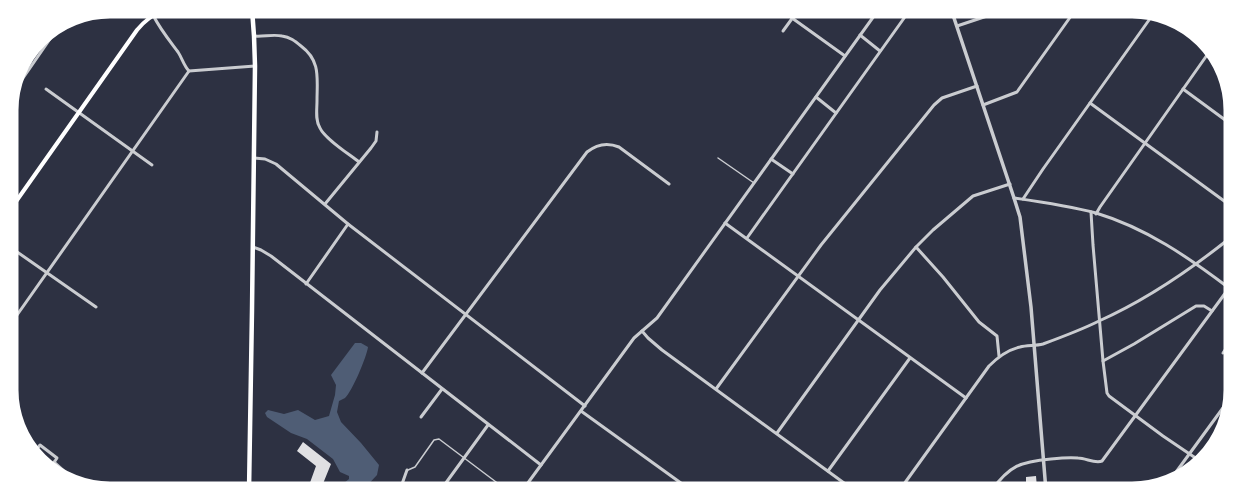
<svg xmlns="http://www.w3.org/2000/svg" width="1242" height="500" font-family="'Fira Sans',sans-serif">
	<style>
		.water { fill: #4f5d75 }
		.building { fill: #e0e0e3 }
		.lines { fill: none; stroke-linecap: round; stroke-linejoin: round }
		.service { stroke: #caccd0; stroke-width: 1.5 }
		.minor { stroke: #caccd0; stroke-width: 3 }
		.tertiary { stroke: #caccd0; stroke-width: 3.5 }
		.secondary { stroke: #fff; stroke-width: 4 }
		.primary { stroke: #fff; stroke-width: 4.5 }
		.rim { fill: none; stroke: #fff; stroke-width: 5 }
	</style>
	<rect width="100%" height="100%" fill="#2d3142"/>
	<!-- water -->
	<path class="water" d="M355 343H361L368 347C367 356 352 392 345 398 343 399 341 400 339 401L337 412 341 422 361 443 379 465 377 475 362 491H336L339 487 349 479V476L340 472 333 459 307 439 291 433 267 417 265 413 268 410 284 414 298 410 315 420 329 416 335 395 336 385 331 375Z"/>
	<!-- building -->
	<g class="building">
		<polygon points="303,442 331,464 320,491 307,491 316,466 297,451"/>
		<polygon points="1036,476 1037,488 1035,489 1035,491 1028,491 1027,487 1030,487 1029,483 1026,483 1026,477"/>
	</g>
	<g class="lines">
		<!-- service -->
		<g class="service">
			<polyline points="718,158 754,183"/>
			<polyline points="408,470 415,467 434,440 439,439 508,491"/>
		</g>
		<!-- minor -->
		<g class="minor">
			<path d="M153 15C160 29 169 40 178 52 182 58 184 66 189 71"/>
			<polyline points="792,18 845,56"/>
			<polyline points="957,26 990,15 995,9"/>
			<polyline points="783,31 799,9"/>
			<polyline points="860,35 880,51"/>
			<path d="M254 36C263 37 273 34 282 36 290 37 295 41 301 46 321 61 317 78 317 101 317 110 315 120 320 128 325 139 349 154 359 162"/>
			<polyline points="46,89 152,165"/>
			<polyline points="1183,89 1232,125"/>
			<polyline points="12,94 61,23"/>
			<polyline points="816,97 836,113"/>
			<polyline points="1090,103 1231,206"/>
			<polyline points="983,105 1017,92 1076,9"/>
			<polyline points="254,158 265,159 276,164 348,224 585,406"/>
			<polyline points="771,159 793,174"/>
			<path d="M1014 198C1042 202 1069 206 1096 213 1146 228 1188 257 1229 288"/>
			<polyline points="1023,199 1043,169 1154,13"/>
			<polyline points="325,204 371,148 376,141 377,132"/>
			<polyline points="1091,212 1093,245 1103,361 1107,393 1109,396 1163,436 1200,461"/>
			<polyline points="1096,214 1100,207 1212,48"/>
			<polyline points="725,223 966,398"/>
			<polyline points="747,238 907,14 915,9"/>
			<polyline points="10,247 96,307"/>
			<polyline points="253,247 261,250 271,256 541,465"/>
			<polyline points="916,247 943,277 979,322 997,336 999,356"/>
			<polyline points="306,284 348,224"/>
			<polyline points="10,325 189,71 255,66"/>
			<polyline points="642,331 648,338 662,350 855,491"/>
			<polyline points="1223,353 1229,344"/>
			<polyline points="1103,361 1134,344 1196,306 1204,306 1212,311"/>
			<path d="M422 373 587 152C597 144 607 142 619 147L669 184"/>
			<polyline points="716,389 821,245 934,105 942,98 977,86"/>
			<polyline points="581,411 692,491"/>
			<polyline points="421,417 442,389"/>
			<polyline points="777,433 880,290 916,247 933,230 973,196 1010,184"/>
			<polygon points="40,445 57,458 51,467 34,453"/>
			<polyline points="54,462 63,470 67,479"/>
			<polyline points="828,471 910,358"/>
			<polyline points="1171,479 1228,401"/>
			<polyline points="526,486 533,491"/>
			<polyline points="397,491 402,484 407,470"/>
			<polyline points="440,491 488,425"/>
			<polyline points="522,491 634,338 657,318 879,9"/>
			<path d="M899 491 989 366C998 357 1007 350 1020 347 1027 345 1035 346 1043 344 1062 337 1081 330 1099 321 1146 300 1190 270 1230 238"/>
			<path d="M991 491C1010 465 1020 462 1051 459 1060 458 1069 457 1078 458 1086 458 1095 464 1102 461L1229 288"/>
		</g>
		<!-- tertiary -->
		<g class="tertiary">
			<polyline points="150,9 153,15"/>
			<polyline points="951,9 1014,198 1020,217 1031,307 1046,491"/>
		</g>
		<!-- secondary -->
		<path class="secondary" d="M10 210 137 30C145 20 154 14 166 9"/>
		<!-- primary -->
		<polyline class="primary" points="249,491 252,310 255,66 254,36 252,9"/>
	</g>
	<!-- crop -->
	<path d="M0 0H1242V500H0ZM110 16H1132A94 94 0 0 1 1226 110V390A94 94 0 0 1 1132 484H110A94 94 0 0 1 16 390V110A94 94 0 0 1 110 16Z" fill="#fff" fill-rule="evenodd"/>
	<path class="rim" d="M110 16H1132A94 94 0 0 1 1226 110V390A94 94 0 0 1 1132 484H110A94 94 0 0 1 16 390V110A94 94 0 0 1 110 16Z"/>
</svg>
